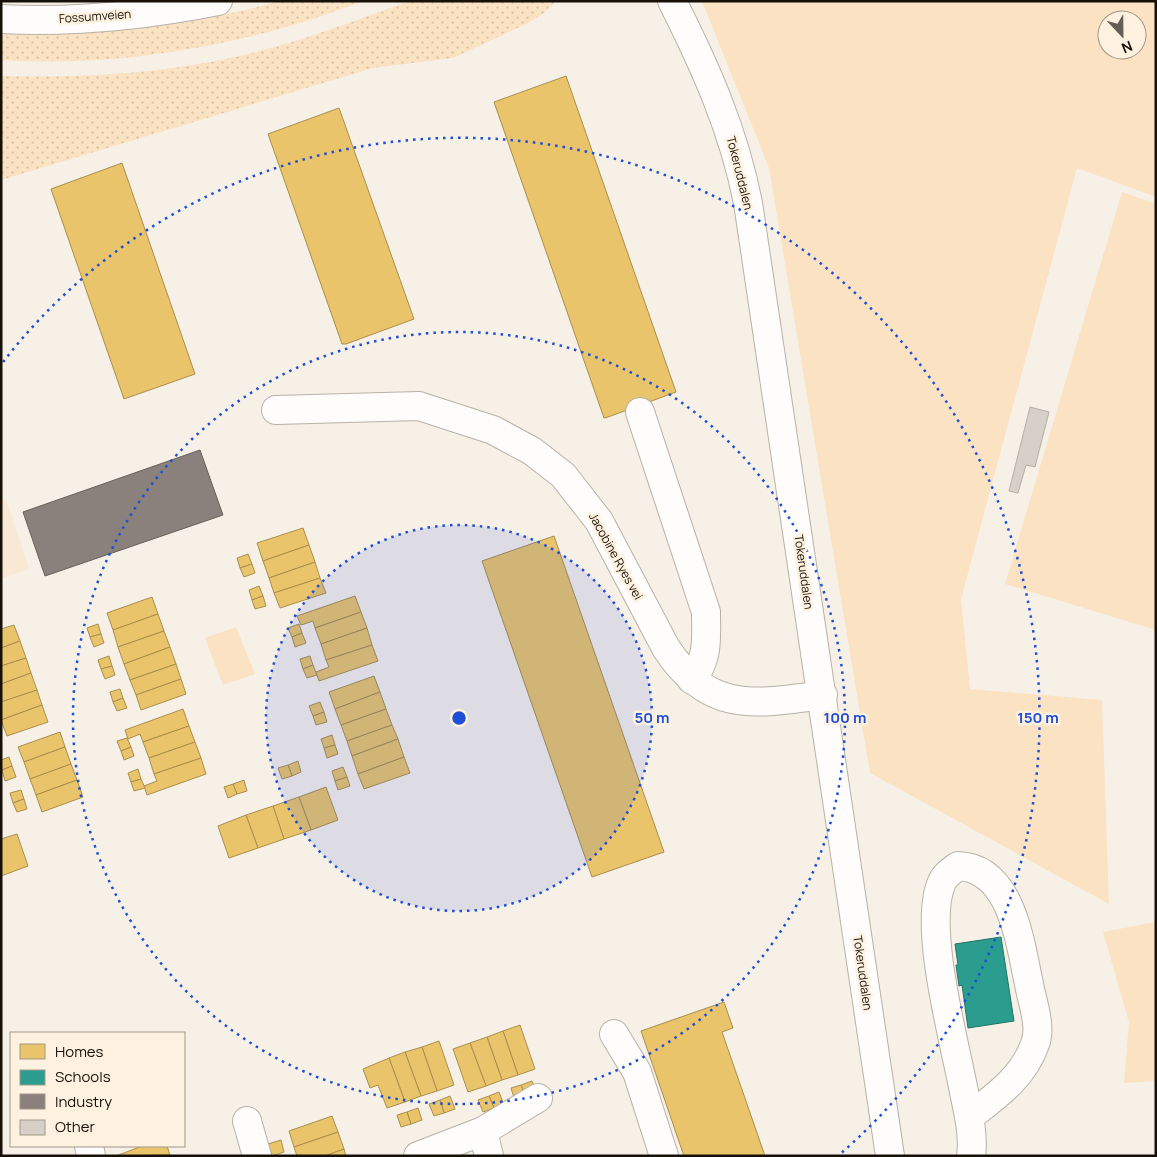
<svg xmlns="http://www.w3.org/2000/svg" width="1157" height="1157" font-family="Manrope,sans-serif">
	<style>
		.built { fill: #f8e8d4 }
		.grass { fill: url(#grass-dots) }
		.green { fill: #fae2c2; fill-rule: evenodd }
		.homes { fill: #e9c46a; stroke: #aa8e4d }
		.schools { fill: #2a9d8f; stroke: #247367 }
		.industry { fill: #8a817c; stroke: #675f5a }
		.building { fill: #d7d0c8; stroke: #b5afa7 }
		.lines { fill: none; stroke-linecap: round; stroke-linejoin: round }
		.minor-casing { stroke: #b7b1a8; stroke-width: 30 }
		.minor { stroke: #fefdfb; stroke-width: 28 }
		.ring { fill: none; stroke: #1d4ed8; stroke-width: 2.5; stroke-dasharray: 2.5 5 }
		.labels { text-anchor: middle; dominant-baseline: central; stroke-width: 5; stroke-linejoin: round; paint-order: stroke }
		.street-label { font-size: 12px; fill: #161009; stroke: #fef1df }
		.centre { fill: #1d4ed8; stroke: #fef1df; stroke-width: 2.5 }
		.ring-label { font-size: 15px; text-anchor: middle; font-weight: bold; fill: #1d4ed8; stroke: #fef1df; stroke-width: 5; stroke-linejoin: round; paint-order: stroke }
	</style>
	<defs>
		<pattern id="grass-dots" width="8" height="8" patternUnits="userSpaceOnUse" patternTransform="scale(1.25)"><rect width="8" height="8" fill="#fae2c2"/><path d="M2 2h.1M6 6h.1" fill="none" stroke="#d6c1a5" stroke-width="1.8" stroke-linecap="round"/></pattern>
	</defs>
	<rect width="100%" height="100%" fill="#f7f0e6"/>
	<!-- built -->
	<polygon class="built" points="1,498 6,501 29,569 1,579"/>
	<!-- grass -->
	<g class="grass">
		<path d="M280 1H363C249 45 124 68 1 60V34C95 36 189 27 280 1Z"/>
		<path d="M409 1H556L544 13 528 23 453 58 373 68 1 180V76C79 78 159 74 235 57 295 44 352 22 409 1Z"/>
	</g>
	<!-- green -->
	<g class="green">
		<path d="M702 1H1156V197L1077 168 961 599 970 689 1102 700 1109 904 870 773 769 168ZM1107 20H1137V50H1107Z"/>
		<polygon points="1122,192 1156,204 1156,630 1005,584"/>
		<polygon points="236,627 255,674 223,685 205,638"/>
		<polygon points="1156,922 1156,1081 1124,1083 1129,1022 1103,932"/>
	</g>
	<!-- homes -->
	<g class="homes">
		<polygon points="566,76 676,392 608,417 604,418 494,102"/>
		<polygon points="339,108 414,319 346,344 342,344 268,134"/>
		<polygon points="122,163 195,374 124,399 51,189"/>
		<polygon points="303,528 309,545 263,561 257,543"/>
		<polygon points="554,536 664,852 592,877 482,561"/>
		<polygon points="309,545 315,562 269,578 263,561"/>
		<polygon points="248,554 252,564 240,568 237,558"/>
		<polygon points="315,562 320,578 274,593 269,578"/>
		<polygon points="252,564 255,573 244,577 240,568"/>
		<polygon points="320,578 326,593 280,608 274,593"/>
		<polygon points="259,586 263,596 252,600 249,590"/>
		<polygon points="263,596 266,606 255,609 252,600"/>
		<polygon points="355,596 361,612 315,628 313,621 301,625 297,616"/>
		<polygon points="152,597 158,614 113,630 107,613"/>
		<polygon points="361,612 367,628 321,644 315,628"/>
		<polygon points="158,614 164,631 118,647 113,630"/>
		<polygon points="98,624 101,634 90,637 87,628"/>
		<polygon points="299,624 302,633 292,637 288,628"/>
		<polygon points="14,625 20,641 1,648 1,629"/>
		<polygon points="367,628 372,645 326,660 321,644"/>
		<polygon points="164,631 170,647 124,664 118,647"/>
		<polygon points="302,633 306,643 295,647 292,637"/>
		<polygon points="101,634 104,643 94,647 90,637"/>
		<polygon points="20,641 26,658 1,666 1,648"/>
		<polygon points="372,645 378,661 319,681 316,672 329,667 326,660"/>
		<polygon points="170,647 176,664 130,680 124,664"/>
		<polygon points="109,656 112,666 101,669 98,660"/>
		<polygon points="310,656 313,665 303,669 300,659"/>
		<polygon points="26,658 31,673 1,684 1,666"/>
		<polygon points="176,664 181,679 136,695 130,680"/>
		<polygon points="313,665 317,675 307,678 303,669"/>
		<polygon points="112,666 115,675 105,679 101,669"/>
		<polygon points="31,673 37,690 1,702 1,684"/>
		<polygon points="374,676 380,692 335,709 329,692"/>
		<polygon points="181,679 186,694 141,710 136,695"/>
		<polygon points="120,689 123,698 113,702 110,692"/>
		<polygon points="37,690 42,705 1,720 1,702"/>
		<polygon points="380,692 386,709 341,725 335,709"/>
		<polygon points="123,698 127,708 117,711 113,702"/>
		<polygon points="320,702 324,712 313,716 309,706"/>
		<polygon points="42,705 48,722 7,736 1,720"/>
		<polygon points="183,709 189,726 143,742 140,734 128,739 125,730"/>
		<polygon points="386,709 392,725 347,741 341,725"/>
		<polygon points="324,712 327,722 316,725 313,716"/>
		<polygon points="392,725 398,739 352,756 347,741"/>
		<polygon points="189,726 195,742 149,758 143,742"/>
		<polygon points="60,732 65,747 24,762 18,747"/>
		<polygon points="332,735 335,745 324,748 321,739"/>
		<polygon points="127,738 131,747 121,751 117,741"/>
		<polygon points="398,739 404,757 358,774 352,756"/>
		<polygon points="195,742 201,758 154,774 149,758"/>
		<polygon points="335,745 338,754 327,758 324,748"/>
		<polygon points="65,747 71,764 30,779 24,762"/>
		<polygon points="131,747 134,756 124,760 121,751"/>
		<polygon points="9,757 12,766 2,770 1,760"/>
		<polygon points="404,757 410,773 364,789 358,774"/>
		<polygon points="201,758 206,774 147,795 144,786 157,781 154,774"/>
		<polygon points="298,761 301,772 292,776 288,765"/>
		<polygon points="71,764 77,780 36,795 30,779"/>
		<polygon points="288,765 292,776 282,779 278,768"/>
		<polygon points="12,766 16,777 5,781 2,770"/>
		<polygon points="343,767 347,777 335,781 332,771"/>
		<polygon points="138,769 141,779 131,782 128,773"/>
		<polygon points="347,777 350,786 338,790 335,781"/>
		<polygon points="141,779 145,788 134,791 131,782"/>
		<polygon points="77,780 83,797 42,812 36,795"/>
		<polygon points="244,780 247,791 237,794 233,784"/>
		<polygon points="233,784 237,794 228,798 224,787"/>
		<polygon points="326,787 338,820 311,830 299,797"/>
		<polygon points="21,790 24,799 13,803 10,793"/>
		<polygon points="299,797 311,830 284,839 273,806"/>
		<polygon points="24,799 27,809 17,812 13,803"/>
		<polygon points="273,806 284,839 258,848 246,815"/>
		<polygon points="246,815 258,848 229,858 218,826"/>
		<polygon points="17,834 28,866 1,876 1,839"/>
		<polygon points="724,1002 733,1028 722,1032 765,1156 684,1156 641,1031"/>
		<polygon points="520,1025 535,1069 518,1075 503,1031"/>
		<polygon points="503,1031 518,1075 502,1080 487,1037"/>
		<polygon points="487,1037 502,1080 486,1086 470,1043"/>
		<polygon points="439,1041 454,1085 437,1091 422,1047"/>
		<polygon points="470,1043 486,1086 468,1092 453,1049"/>
		<polygon points="422,1047 437,1091 421,1096 405,1052"/>
		<polygon points="405,1052 421,1096 405,1102 389,1058"/>
		<polygon points="389,1058 405,1102 387,1108 378,1085 370,1088 363,1069"/>
		<polygon points="532,1081 537,1093 526,1097 521,1085"/>
		<polygon points="521,1085 526,1097 515,1101 511,1088"/>
		<polygon points="499,1092 504,1105 494,1108 489,1096"/>
		<polygon points="450,1096 455,1109 444,1113 440,1100"/>
		<polygon points="489,1096 494,1108 483,1112 478,1100"/>
		<polygon points="440,1100 444,1113 434,1116 429,1104"/>
		<polygon points="418,1108 422,1120 411,1124 407,1112"/>
		<polygon points="407,1112 411,1124 401,1127 397,1115"/>
		<polygon points="332,1116 338,1132 294,1147 289,1131"/>
		<polygon points="338,1132 344,1149 325,1156 297,1156 294,1147"/>
		<polygon points="281,1140 284,1152 272,1156 268,1144"/>
		<polygon points="142,1146 167,1146 170,1155 116,1156"/>
		<polygon points="344,1149 346,1156 325,1156"/>
	</g>
	<!-- schools -->
	<polygon class="schools" points="1001,937 1014,1021 968,1028 962,985 959,986 956,965 958,965 955,944"/>
	<!-- industry -->
	<polygon class="industry" points="200,450 223,515 45,576 23,512"/>
	<!-- building -->
	<polygon class="building" points="1030,407 1049,412 1035,467 1026,465 1018,493 1009,491"/>
	<g class="lines">
		<!-- minor casing -->
		<g class="minor-casing">
			<g id="minor">
				<path d="M672 1C705 66 734 131 748 203L890 1156"/>
				<path d="M1 19C73 23 147 15 218 1"/>
				<path d="M276 410 419 406 493 430 532 451 563 475 599 521 666 648C709 714 755 704 823 695"/>
				<path d="M640 412 706 612C706 639 709 657 692 680"/>
				<polyline points="614,1034 637,1072 664,1156"/>
				<path d="M969 1117C996 1096 1023 1078 1035 1044 1042 1026 1032 1002 1029 984 1020 943 1012 868 958 866 951 871 945 875 942 882 922 925 955 1043 964 1092 968 1112 974 1135 971 1156"/>
				<polyline points="247,1121 257,1156"/>
				<polyline points="483,1131 489,1156"/>
				<polyline points="89,1146 91,1156"/>
				<polyline points="418,1156 483,1131 538,1098"/>
			</g>
		</g>
		<!-- minor -->
		<use href="#minor" class="minor"/>
	</g>
	<!-- distance rings -->
	<circle cx="459" cy="718" r="193" fill="#1d4ed8" fill-opacity=".12"/>
	<g class="ring">
		<circle cx="459" cy="718" r="193"/>
		<circle cx="459" cy="718" r="386"/>
		<path d="M3 362A579 579 0 1 1 839 1155"/>
	</g>
	<g class="labels">
		<!-- street labels -->
		<g class="street-label">
			<text transform="translate(95 16) rotate(-4)">Fossumveien</text>
			<text transform="translate(740 173) rotate(76)">Tokeruddalen</text>
			<text transform="translate(616 556) rotate(61)">Jacobine Ryes vei</text>
			<text transform="translate(804 572) rotate(82)">Tokeruddalen</text>
			<text transform="translate(863 973) rotate(82)">Tokeruddalen</text>
		</g>
	</g>
	<circle cx="459" cy="718" r="8" class="centre"/>
	<g class="ring-label">
		<text x="652" y="723">50 m</text>
		<text x="845" y="723">100 m</text>
		<text x="1038" y="723">150 m</text>
	</g>
	<!-- border -->
	<rect width="1157" height="1157" fill="none" stroke="#161009" stroke-width="5"/>
	<!-- legend -->
	<rect x="10" y="1032" width="175" height="115" fill="#fef1df" stroke="#a19789"/>
	<rect x="20" y="1044" width="25" height="15" fill="#e9c46a" stroke="#a19789"/>
	<text x="55" y="1057" font-size="15" fill="#161009">Homes</text>
	<rect x="20" y="1070" width="25" height="15" fill="#2a9d8f" stroke="#a19789"/>
	<text x="55" y="1082" font-size="15" fill="#161009">Schools</text>
	<rect x="20" y="1094" width="25" height="15" fill="#8a817c" stroke="#a19789"/>
	<text x="55" y="1107" font-size="15" fill="#161009">Industry</text>
	<rect x="20" y="1120" width="25" height="15" fill="#d7d0c8" stroke="#a19789"/>
	<text x="55" y="1132" font-size="15" fill="#161009">Other</text>
	<!-- north arrow -->
	<g transform="translate(1122 35) rotate(158)"><circle r="24" fill="#fef1df" stroke="#a19789"/>
	<path d="M0-4L9 19L0 12L-9 19Z" fill="#655e56"/>
	<text y="-8" font-size="14" font-weight="bold" text-anchor="middle" fill="#161009">N</text>
	</g>
</svg>
